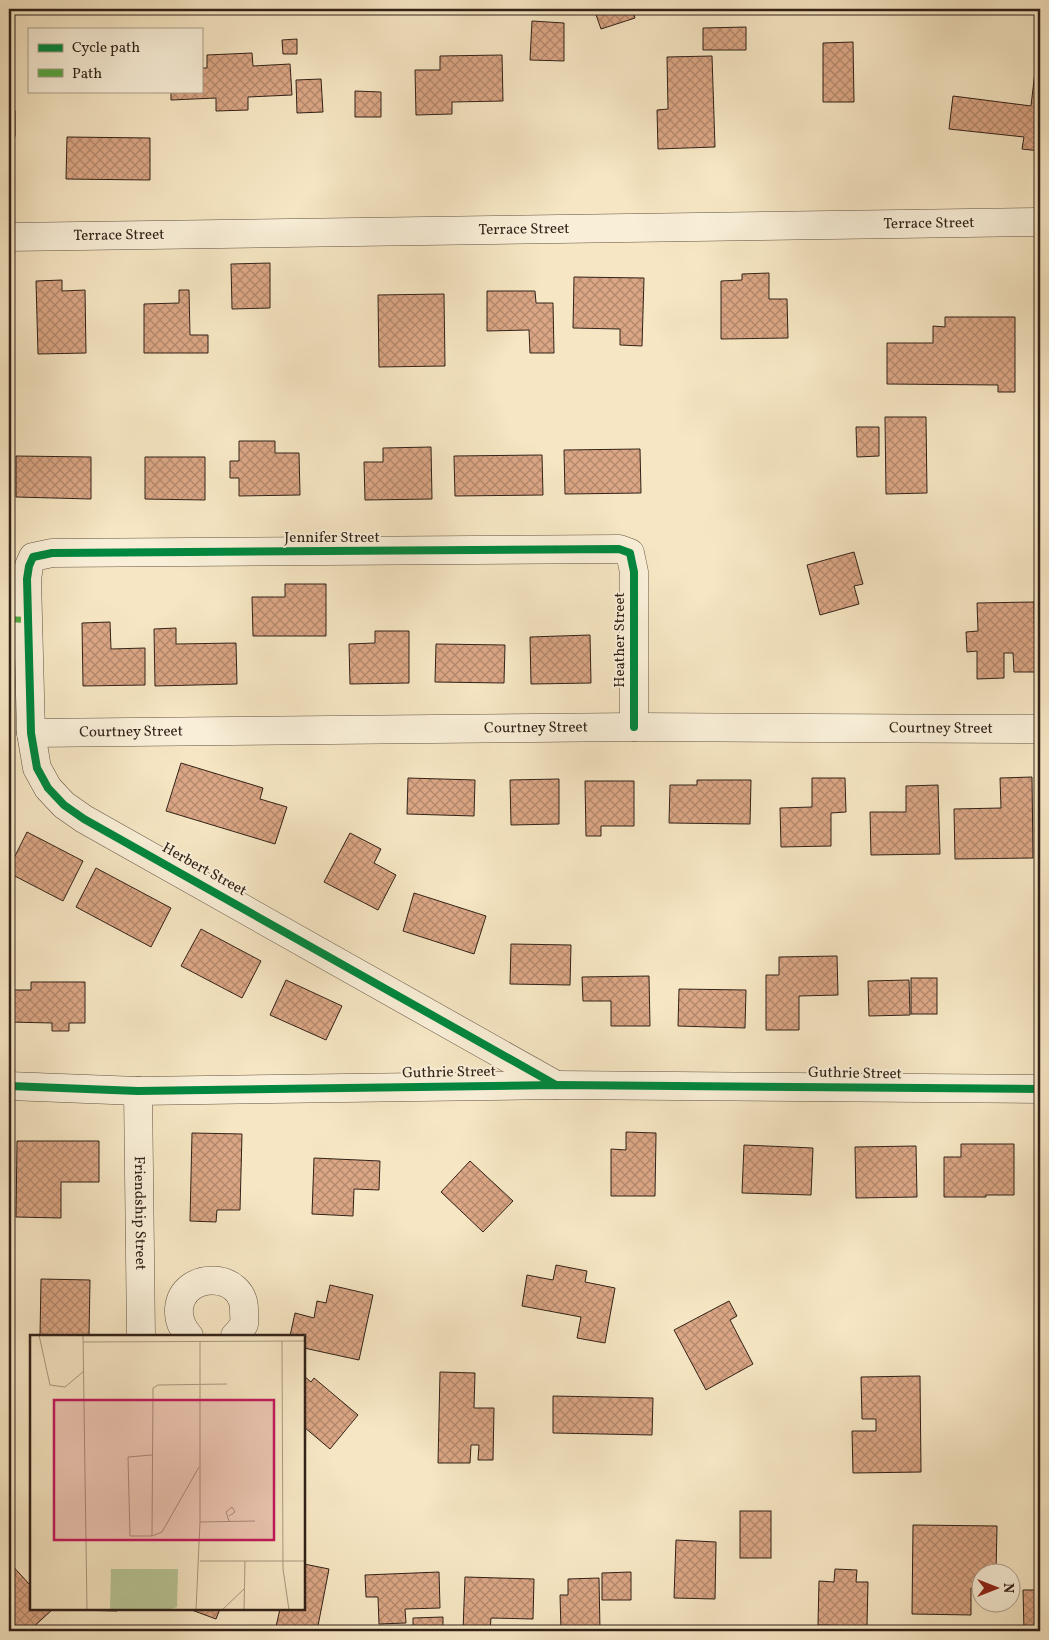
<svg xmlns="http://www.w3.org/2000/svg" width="1049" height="1640" font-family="Vollkorn,serif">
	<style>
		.building { fill: url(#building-cross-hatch); stroke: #322218 }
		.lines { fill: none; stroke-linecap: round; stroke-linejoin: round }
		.street-casing { stroke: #635343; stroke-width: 29 }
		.street { stroke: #f9efd8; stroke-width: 28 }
		.quiet { stroke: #54aa42; stroke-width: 6; stroke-dasharray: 12 6; stroke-linecap: butt }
		.cycleway-casing { stroke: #f9efd8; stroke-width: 11 }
		.cycleway { stroke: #00873e; stroke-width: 8 }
		.labels { text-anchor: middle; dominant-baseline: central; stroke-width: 4; stroke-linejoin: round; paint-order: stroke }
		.street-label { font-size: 15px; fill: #322218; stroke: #f9efd8 }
		.inset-road { fill: none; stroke: #a8987f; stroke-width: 1 }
		.view { fill: #c2185b; fill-opacity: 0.15; stroke: #c2185b; stroke-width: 2.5 }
		.inset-edge { fill: none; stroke: #322218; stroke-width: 2.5 }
	</style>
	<defs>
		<pattern id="building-cross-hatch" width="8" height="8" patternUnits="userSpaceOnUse" patternTransform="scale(1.25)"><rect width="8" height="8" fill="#dba685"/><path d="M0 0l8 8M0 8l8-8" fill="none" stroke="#b2876c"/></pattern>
	</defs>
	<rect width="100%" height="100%" fill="#f6e6c3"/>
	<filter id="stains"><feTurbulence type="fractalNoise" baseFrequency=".004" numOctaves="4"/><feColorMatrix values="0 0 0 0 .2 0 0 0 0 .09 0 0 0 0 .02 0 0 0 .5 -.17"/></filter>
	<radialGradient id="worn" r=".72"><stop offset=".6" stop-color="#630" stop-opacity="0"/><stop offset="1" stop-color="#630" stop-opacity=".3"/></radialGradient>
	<!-- building -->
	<g class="building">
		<polygon points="594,9 632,9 635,18 601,29"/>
		<polygon points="532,21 564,23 564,61 530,60"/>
		<polygon points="746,27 746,50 703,50 703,28"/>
		<polygon points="297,39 297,54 283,54 282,40"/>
		<polygon points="853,42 854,102 823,102 823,43"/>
		<polygon points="252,53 253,66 290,64 292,95 248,97 248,110 216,111 216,98 171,100 171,91 201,91 201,68 207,68 207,55"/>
		<polygon points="502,55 503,101 452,102 452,114 416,115 415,70 440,70 440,56"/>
		<polygon points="712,56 715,147 658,149 657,110 668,109 667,57"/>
		<polygon points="1035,71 1040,71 1040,151 1022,149 1024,137 949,129 953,96 1031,106"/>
		<polygon points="321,79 323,112 297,113 296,80"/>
		<polygon points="355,91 381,92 381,117 355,117"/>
		<rect x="9" y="111" width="6" height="25"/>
		<polygon points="67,137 150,138 150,180 66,179"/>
		<polygon points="270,263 270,308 232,309 231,264"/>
		<polygon points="769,273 769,299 787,299 788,338 721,339 721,281 742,280 742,274"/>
		<polygon points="574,277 644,278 642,346 620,345 620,329 573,328"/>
		<polygon points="62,280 62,291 85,290 86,353 38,354 36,281"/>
		<polygon points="179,290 189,290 190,335 208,335 208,353 144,353 144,304 179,303"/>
		<polygon points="487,291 535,291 536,303 553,303 554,353 530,353 529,330 487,331"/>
		<polygon points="444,294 445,366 379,367 378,295"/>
		<polygon points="945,317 1015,317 1015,392 998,392 998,385 887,384 887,343 933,343 933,326 945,327"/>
		<polygon points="885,417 926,417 927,493 886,494"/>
		<polygon points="856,427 879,427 879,456 857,457"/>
		<polygon points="239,441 275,441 275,453 299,453 300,495 239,496 239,478 230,478 230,461 239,461"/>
		<polygon points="431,447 432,499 365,500 364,462 383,462 383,448"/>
		<polygon points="640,449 641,493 565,494 564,450"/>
		<polygon points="542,455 543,495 455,496 454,456"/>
		<polygon points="16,456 91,457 91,499 16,497"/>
		<polygon points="145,457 205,457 205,500 145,499"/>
		<polygon points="854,552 863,584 854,586 859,604 820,615 807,565"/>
		<polygon points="285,584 326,584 326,636 253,636 252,597 285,597"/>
		<polygon points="1034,602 1035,672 1014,672 1013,653 1004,653 1004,678 977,679 977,651 967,652 966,632 978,631 977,603"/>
		<polygon points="110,622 111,649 145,648 145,685 83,686 82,623"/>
		<polygon points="176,628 176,644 236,643 237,684 155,686 154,629"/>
		<polygon points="375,631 409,631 409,683 350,684 349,644 375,643"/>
		<polygon points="590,635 591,683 531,684 530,637"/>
		<polygon points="436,644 505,645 504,683 435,682"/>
		<polygon points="181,763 263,788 260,799 287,807 275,844 166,811"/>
		<polygon points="1032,777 1033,858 955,859 954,809 1001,808 1000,778"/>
		<polygon points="408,778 475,780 474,816 407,814"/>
		<polygon points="812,778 845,778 846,812 831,813 831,846 781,847 780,808 812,807"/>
		<polygon points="559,779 559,824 511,825 510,780"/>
		<polygon points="697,780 751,780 750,824 669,823 670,785 697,785"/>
		<polygon points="585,781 634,781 634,826 601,826 601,836 586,836"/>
		<polygon points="938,785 940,854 871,855 870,812 906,812 906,786"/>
		<polygon points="27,832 83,861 63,901 9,873 9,868"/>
		<polygon points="350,833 381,849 374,863 396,875 378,910 324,882"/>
		<polygon points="96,868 171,908 151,947 76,907"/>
		<polygon points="414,893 486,916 474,954 403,931"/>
		<polygon points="201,929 261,961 242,998 181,966"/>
		<polygon points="511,944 571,945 570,985 510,984"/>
		<polygon points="837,956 838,995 799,996 799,1030 766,1030 766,975 779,975 779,957"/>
		<polygon points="649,976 650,1026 611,1026 611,1001 583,1001 582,977"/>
		<rect x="911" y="978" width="26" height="36"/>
		<polygon points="286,980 342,1006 326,1040 270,1015"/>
		<polygon points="909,980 910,1015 869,1016 868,981"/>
		<polygon points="31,982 85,982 85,1023 69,1023 69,1031 52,1031 52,1023 9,1022 9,990 31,990"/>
		<polygon points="679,989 746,990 745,1028 678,1026"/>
		<polygon points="626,1132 656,1133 655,1196 611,1196 611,1149 626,1150"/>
		<polygon points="192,1133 242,1134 240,1210 217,1210 216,1222 190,1221"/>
		<polygon points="17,1141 99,1141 99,1182 61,1182 61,1218 16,1217"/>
		<polygon points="961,1144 1014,1144 1014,1195 986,1195 986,1197 944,1197 944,1157 961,1157"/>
		<polygon points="744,1145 813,1148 811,1195 742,1193"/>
		<polygon points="916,1146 917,1197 856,1198 855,1147"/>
		<polygon points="314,1158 380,1161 379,1190 354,1189 353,1216 312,1214"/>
		<polygon points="470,1161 513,1201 483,1232 441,1192"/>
		<polygon points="556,1265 587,1271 585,1282 615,1288 605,1343 577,1338 581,1317 522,1306 527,1275 553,1280"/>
		<polygon points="41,1279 90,1280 89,1336 40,1336"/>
		<polygon points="330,1285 373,1295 359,1360 304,1348 304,1336 290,1336 295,1313 314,1318 317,1301 326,1303"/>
		<polygon points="729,1301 737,1316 730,1320 753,1364 706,1390 674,1330"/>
		<polygon points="440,1372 475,1373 474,1408 494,1408 493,1460 478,1460 479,1445 471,1445 470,1463 438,1463"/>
		<polygon points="304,1376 311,1382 314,1378 358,1415 330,1449 304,1427"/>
		<polygon points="920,1376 921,1472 853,1473 852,1431 876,1431 876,1419 862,1419 861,1377"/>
		<polygon points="553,1396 653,1398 652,1435 553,1433"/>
		<rect x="740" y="1511" width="31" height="47"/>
		<polygon points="913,1525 997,1526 996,1572 982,1572 982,1589 971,1588 971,1615 912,1614"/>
		<polygon points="676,1540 716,1542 715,1599 674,1598"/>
		<polygon points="9,1562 31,1586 31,1609 53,1609 29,1631 18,1631 9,1622"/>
		<polygon points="304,1564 329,1569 317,1631 275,1631 280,1609 304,1609"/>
		<polygon points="835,1569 857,1570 856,1582 868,1582 867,1626 818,1625 819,1581 834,1582"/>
		<polygon points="439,1572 440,1608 405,1609 406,1623 379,1624 378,1597 366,1597 365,1575"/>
		<polygon points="631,1572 631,1600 602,1600 602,1573"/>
		<polygon points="465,1577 534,1579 533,1619 491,1618 490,1631 463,1631"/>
		<polygon points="599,1578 600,1631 561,1631 560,1595 568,1595 568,1579"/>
		<polygon points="1023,1590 1040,1590 1040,1631 1024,1631"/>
		<polygon points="76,1609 117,1609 117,1611 76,1610"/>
		<polygon points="189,1609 220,1609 216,1619"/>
		<polygon points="443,1617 443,1631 413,1631 413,1618"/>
	</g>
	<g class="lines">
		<!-- street casing -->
		<g class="street-casing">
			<g id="street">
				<path id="s1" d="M9 237 1040 222"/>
				<path id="s2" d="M31 733 634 727 1040 729"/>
				<polyline points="556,1085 84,819 64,805 48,788 37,768 31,733 27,579 29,566 33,557 52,553 619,549 630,553 634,572 634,727"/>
				<polyline points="9,1086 138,1091 556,1085 1040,1089"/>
				<path id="s3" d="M138 1091 141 1336"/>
				<path d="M189 1336C182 1328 178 1320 179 1309 182 1270 246 1271 244 1312 244 1315 245 1321 244 1324 242 1328 238 1333 235 1336"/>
			</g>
		</g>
		<!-- street -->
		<use href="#street" class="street"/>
		<!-- quiet -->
		<polyline class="quiet" points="9,619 28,620"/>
		<!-- cycleway casing -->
		<g class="cycleway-casing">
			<g id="cycleway">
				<polyline points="556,1085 84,819 64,805 48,788 37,768 31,733 27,579 29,566 33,557 52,553 619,549 630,553 634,572 634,727"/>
				<polyline points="9,1086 138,1091 556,1085 1040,1089"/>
			</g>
		</g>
		<!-- cycleway -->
		<use href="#cycleway" class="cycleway"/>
	</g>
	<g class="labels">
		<!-- street labels -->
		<g class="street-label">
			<text stroke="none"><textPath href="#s1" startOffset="920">Terrace Street</textPath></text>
			<text stroke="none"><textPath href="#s1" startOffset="515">Terrace Street</textPath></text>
			<text stroke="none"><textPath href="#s1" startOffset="110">Terrace Street</textPath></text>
			<text x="332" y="538">Jennifer Street</text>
			<text transform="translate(620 640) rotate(-90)">Heather Street</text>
			<text stroke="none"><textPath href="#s2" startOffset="505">Courtney Street</textPath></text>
			<text stroke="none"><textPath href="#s2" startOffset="910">Courtney Street</textPath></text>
			<text stroke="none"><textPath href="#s2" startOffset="100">Courtney Street</textPath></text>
			<text transform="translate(204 870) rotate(29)">Herbert Street</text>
			<text transform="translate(449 1073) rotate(-1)">Guthrie Street</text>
			<text transform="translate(855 1074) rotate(1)">Guthrie Street</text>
			<text stroke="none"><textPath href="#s3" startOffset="122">Friendship Street</textPath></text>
		</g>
	</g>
	<!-- overview -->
	<g transform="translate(30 1335)">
		<rect width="275" height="275" fill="#f6e6c3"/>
		<path d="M81 234H148L147 272 138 275H80Z" fill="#b7c698"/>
		<path class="inset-road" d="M9 0 20 50 35 52 54 36M53 0 57 275M252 6 253 234 259 275M53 7 275 6M122 120 98 122 100 201H122L132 197 169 132M199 186 196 177 202 172 205 177 199 181M170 187 225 186M122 201 123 53 128 50 197 49M170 226H275M166 275 170 187V6M192 275 214 254M214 275 215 226"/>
		<path class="view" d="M24 65H244V205H24Z"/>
		<rect width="275" height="275" class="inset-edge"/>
	</g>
	<!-- margin -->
	<rect width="1049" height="1640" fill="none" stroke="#f6e6c3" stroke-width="30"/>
	<rect x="10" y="10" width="1029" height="1620" fill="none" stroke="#322218" stroke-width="2.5"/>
	<rect x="15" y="15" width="1019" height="1610" fill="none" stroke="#322218"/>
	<!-- legend -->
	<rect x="28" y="28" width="175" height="65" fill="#f9efd8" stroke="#a99d8b"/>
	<rect x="38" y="44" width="25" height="8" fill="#00873e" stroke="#a99d8b"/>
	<text x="72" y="52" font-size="15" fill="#322218">Cycle path</text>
	<rect x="38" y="69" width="25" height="8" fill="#54aa42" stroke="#a99d8b"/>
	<text x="72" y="78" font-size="15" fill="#322218">Path</text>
	<!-- north arrow -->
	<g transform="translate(996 1588) rotate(90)"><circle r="24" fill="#f9efd8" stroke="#a99d8b"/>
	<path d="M0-4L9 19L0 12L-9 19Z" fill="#8f2418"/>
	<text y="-8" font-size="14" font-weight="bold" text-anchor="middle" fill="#322218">N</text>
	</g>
	<rect width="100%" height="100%" filter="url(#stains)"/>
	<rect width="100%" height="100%" fill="url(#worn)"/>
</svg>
